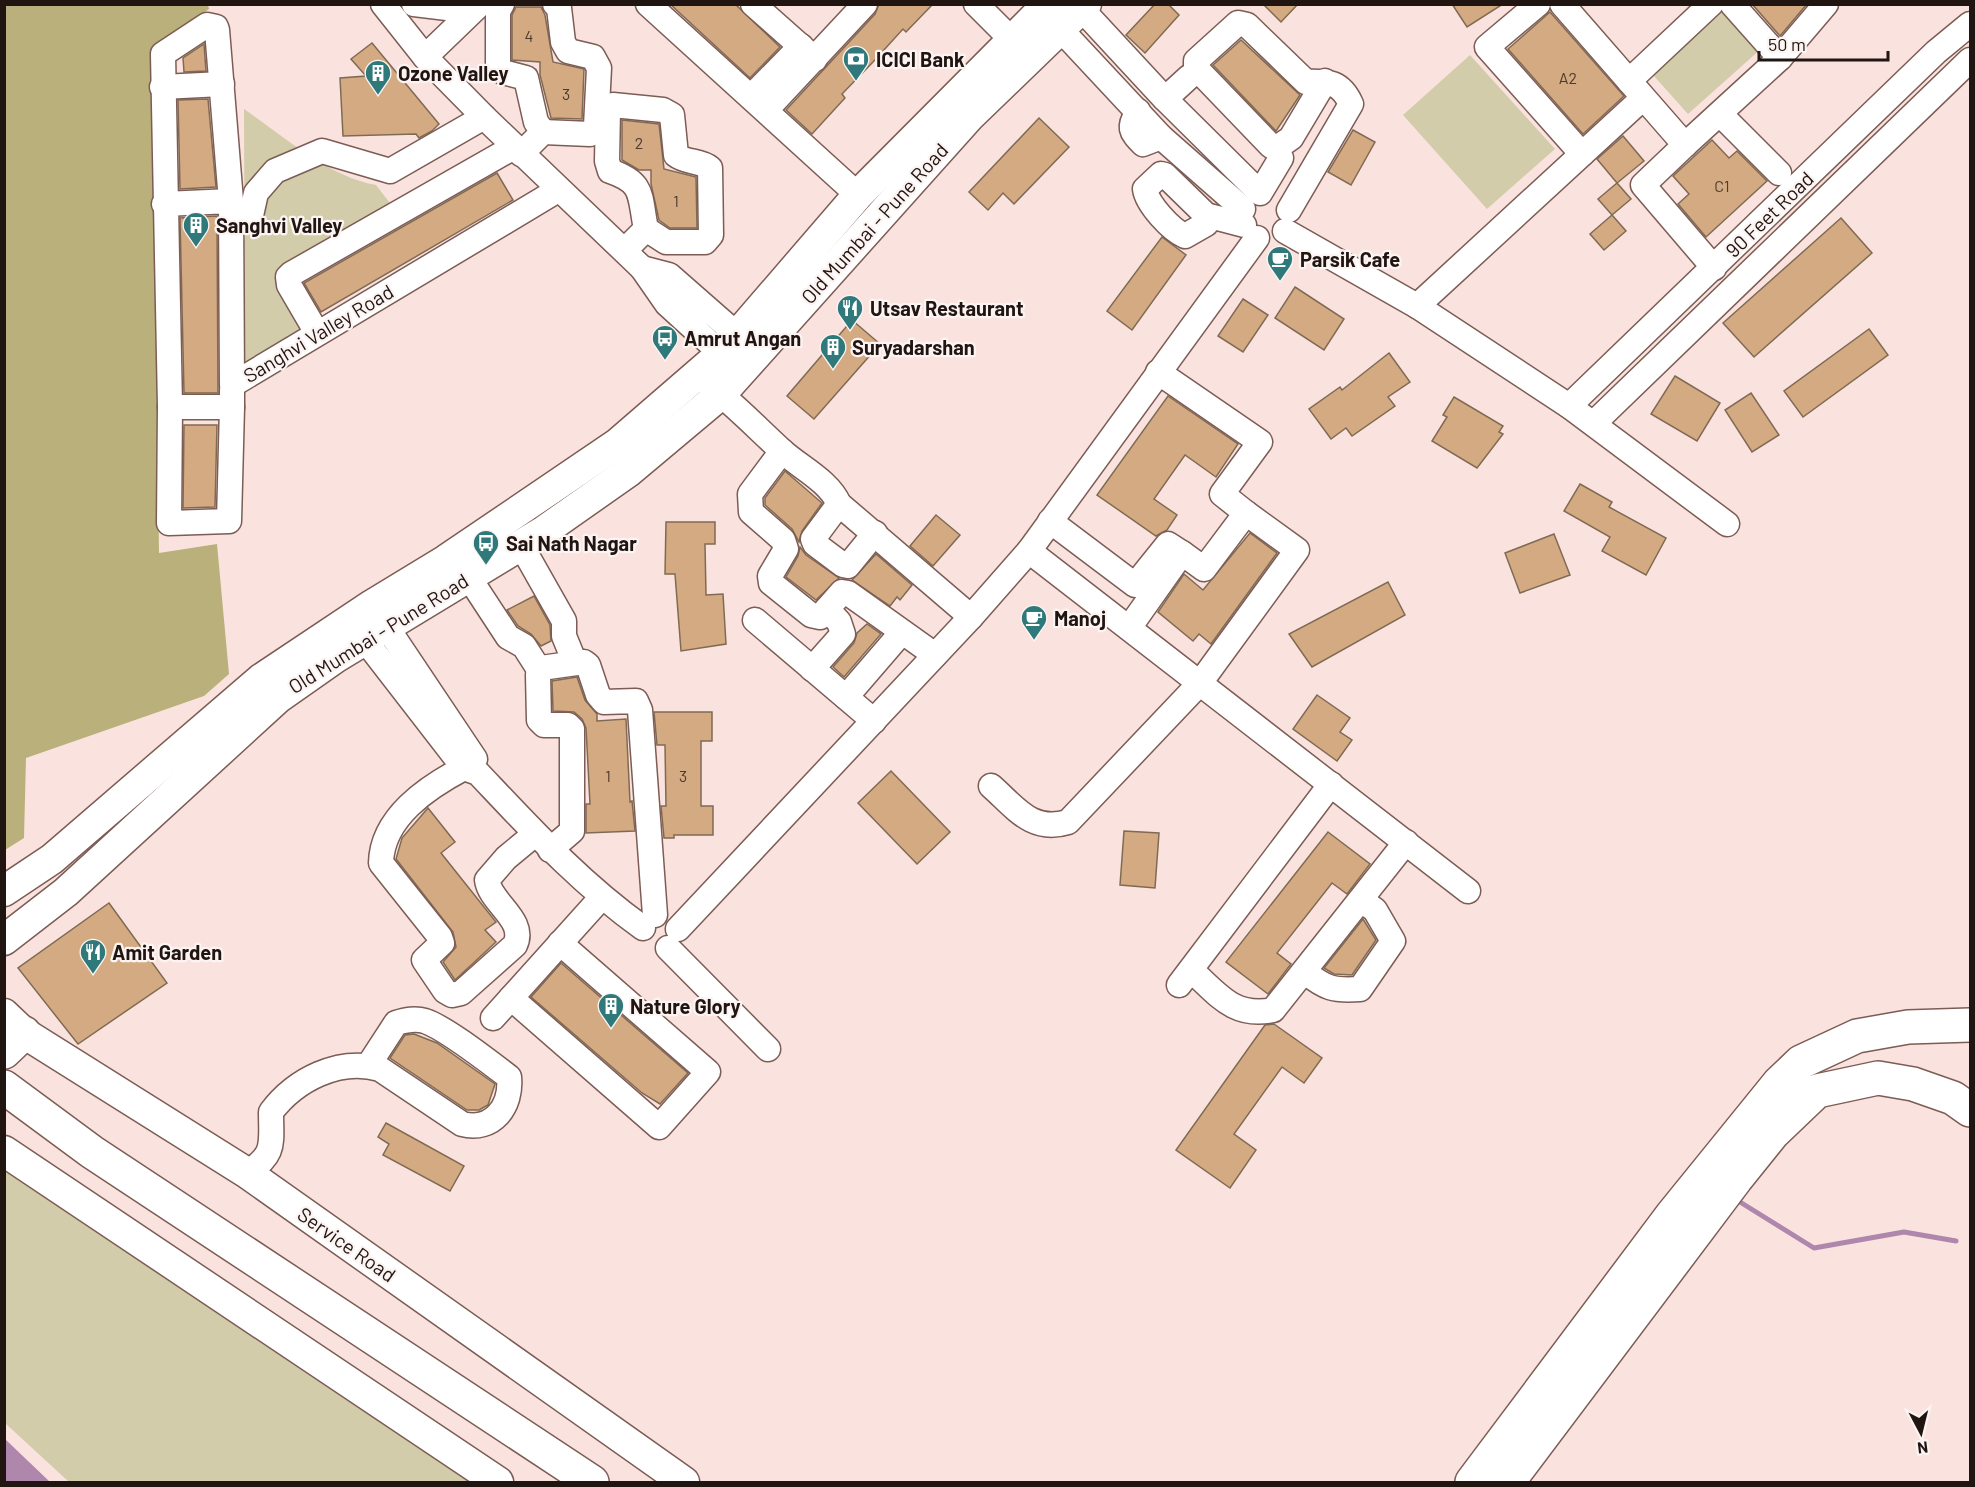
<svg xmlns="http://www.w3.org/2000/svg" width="1975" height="1487" font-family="Barlow,sans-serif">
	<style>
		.green { fill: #d2ccaa }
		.forest { fill: #bab07b }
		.water { fill: #af86ac }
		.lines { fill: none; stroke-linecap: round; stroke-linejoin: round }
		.stream { stroke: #af86ac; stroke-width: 5 }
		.building { fill: #d3aa82; stroke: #816a54; stroke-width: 1.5 }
		.minor-casing { stroke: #7c5c54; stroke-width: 27 }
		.major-casing { stroke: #7c5c54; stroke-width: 33 }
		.highway-casing { stroke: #7c5c54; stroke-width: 36 }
		.minor { stroke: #fff; stroke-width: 24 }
		.major { stroke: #fff; stroke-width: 30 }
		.highway { stroke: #fff; stroke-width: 33 }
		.labels { text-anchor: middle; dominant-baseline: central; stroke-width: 4.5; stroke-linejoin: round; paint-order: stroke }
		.number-label { font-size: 16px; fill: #4e3a2e }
		.poi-label { font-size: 20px; font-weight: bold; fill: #211512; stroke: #fcf4f2; text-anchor: start }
		.street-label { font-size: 20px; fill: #211512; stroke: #fcf4f2 }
	</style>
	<rect width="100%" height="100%" fill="#fae3de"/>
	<!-- green -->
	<g class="green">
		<polygon points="1723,5 1762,48 1688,114 1645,66"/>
		<polygon points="1470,55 1555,149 1487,209 1403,115"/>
		<path d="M244 109C285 137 327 176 376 185L393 207 274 276 305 330 245 365Z"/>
		<polygon points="4,1166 473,1482 69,1482 5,1423"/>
	</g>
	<!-- forest -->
	<polygon class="forest" points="4,5 208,5 209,9 153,47 159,553 217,544 229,674 204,696 26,758 24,838 5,850"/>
	<!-- water -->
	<polygon class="water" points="4,1439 5,1439 50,1482 5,1482"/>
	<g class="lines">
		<!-- stream -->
		<polyline class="stream" points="1740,1202 1814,1248 1904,1232 1956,1241"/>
	</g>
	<!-- building -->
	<g class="building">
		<polygon points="670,4 735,4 780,47 750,78"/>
		<polygon points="879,4 933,4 906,32 903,29 873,62 842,94 845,98 812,134 786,110 875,14"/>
		<polygon points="1155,4 1168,4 1179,15 1145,53 1126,35"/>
		<polygon points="1263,4 1298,4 1281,22"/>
		<polygon points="1452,4 1503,4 1467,27"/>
		<polygon points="1752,4 1807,4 1780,36"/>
		<polygon points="516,7 541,7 545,15 553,62 584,69 582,119 551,118 540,75 540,62 512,60 512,15"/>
		<polygon points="1550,12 1624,96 1583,134 1508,49"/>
		<polygon points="1241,40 1300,95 1276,131 1213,65"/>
		<polygon points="372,43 439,124 432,131 419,138 416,134 343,136 340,78 366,76 351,59"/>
		<polygon points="204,44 206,71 184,72 183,58"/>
		<polygon points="208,99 216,187 180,189 178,100"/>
		<polygon points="1039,118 1069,147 1014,204 1003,193 988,210 969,192"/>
		<polygon points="622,120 659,124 664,169 696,177 697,228 670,228 659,220 651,184 651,170 639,170 622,160"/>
		<polygon points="1353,130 1375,142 1351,185 1328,172"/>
		<polygon points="1623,136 1644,161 1617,183 1597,159"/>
		<polygon points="1712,140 1729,158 1737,151 1767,181 1706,237 1678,204 1689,194 1673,176"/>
		<polygon points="497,173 513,200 321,312 304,283"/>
		<polygon points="1617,183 1631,199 1612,215 1598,199"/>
		<polygon points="1612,215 1626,231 1604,250 1590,234"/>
		<polygon points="217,216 218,393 184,393 180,218"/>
		<polygon points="1841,218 1872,253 1754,357 1723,323"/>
		<polygon points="1162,237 1186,255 1132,330 1107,311"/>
		<polygon points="1295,287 1344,319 1324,350 1275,318"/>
		<polygon points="1243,299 1268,315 1243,352 1218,336"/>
		<polygon points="852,320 880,344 814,419 787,396"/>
		<polygon points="1869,329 1888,355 1803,417 1784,391"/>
		<polygon points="1389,353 1410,382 1388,397 1395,406 1352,436 1346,428 1331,439 1309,409 1340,387 1342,390"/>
		<polygon points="1675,376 1720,403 1697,441 1651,414"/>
		<polygon points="1751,393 1779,435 1752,452 1725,410"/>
		<polygon points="1168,396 1238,444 1216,477 1185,455 1154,499 1177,515 1167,530 1156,536 1097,495"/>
		<polygon points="1454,397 1503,426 1499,432 1503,434 1477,468 1432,441 1447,417 1443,415"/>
		<polygon points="184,425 217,425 215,507 183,508"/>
		<polygon points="785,471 822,503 802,531 799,542 792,529 765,505 765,498"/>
		<polygon points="1580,484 1612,502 1609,507 1666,538 1646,575 1602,551 1610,537 1564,511"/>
		<polygon points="936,515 960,535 933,566 910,546"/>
		<polygon points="666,522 715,522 715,544 705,544 706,595 723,594 726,644 681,651 675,574 665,574"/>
		<polygon points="1250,533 1277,553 1211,644 1199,634 1193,641 1158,612 1184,574 1203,590"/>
		<polygon points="1554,534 1570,575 1520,593 1505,553"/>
		<polygon points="800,547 806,555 839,578 816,600 786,577 798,556"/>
		<polygon points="876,554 912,585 900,600 897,597 890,606 852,580"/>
		<polygon points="1388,582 1405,615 1312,667 1289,634"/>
		<polygon points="534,596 550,625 551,641 541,646 531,634 518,626 507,610"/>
		<polygon points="867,624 881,634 844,677 833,667 854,643 857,633"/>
		<polygon points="577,677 585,700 597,714 597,721 626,719 630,802 632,801 635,831 586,833 586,804 590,804 586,728 582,719 574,712 553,711 552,681"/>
		<polygon points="1317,695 1350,718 1340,732 1352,740 1337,761 1293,729"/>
		<polygon points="654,712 712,712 712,741 701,741 701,806 713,806 713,835 674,835 674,838 664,838 661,806 666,806 665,745 657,745"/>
		<polygon points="891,771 950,832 917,864 858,803"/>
		<polygon points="428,808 455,842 441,853 496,922 485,930 496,942 455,980 443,962 456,947 453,932 396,859 402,838"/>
		<polygon points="1124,831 1159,833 1155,888 1120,885"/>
		<polygon points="1328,832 1370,864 1347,894 1332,883 1277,953 1291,964 1268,994 1226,962"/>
		<polygon points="109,903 167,983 78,1044 18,968"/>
		<polygon points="1363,919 1376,940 1352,975 1334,974 1324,968"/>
		<polygon points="561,963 688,1073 660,1104 642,1093 531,997"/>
		<polygon points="1274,1024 1322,1058 1304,1083 1282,1067 1234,1134 1256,1150 1230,1188 1176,1150 1265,1025"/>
		<polygon points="414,1034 437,1043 495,1084 488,1105 479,1110 467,1110 390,1058 405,1035"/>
		<polygon points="386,1123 464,1166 450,1191 383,1155 389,1144 378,1137"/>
	</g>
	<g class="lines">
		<!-- minor casing -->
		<g class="minor-casing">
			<g id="minor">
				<polyline points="383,4 425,57 484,117 642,268"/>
				<polyline points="414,4 472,11"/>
				<polyline points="502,4 498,11 498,66 503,72 526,78 536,122 543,132"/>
				<polyline points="648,4 858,195"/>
				<polyline points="753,4 815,59"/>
				<polyline points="976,4 1012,40 1026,47"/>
				<polyline points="1077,4 1165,99 1260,193 1281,158"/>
				<polyline points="1538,4 1487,47 1582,154"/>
				<polyline points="1562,4 1685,145 1780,58 1826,4"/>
				<polyline points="1732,4 1780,58"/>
				<polyline points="1049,17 1161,137 1243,209"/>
				<polyline points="425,57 480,4"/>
				<polyline points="1629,81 1711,4"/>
				<polyline points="162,87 222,84"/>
				<polyline points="751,97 801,46"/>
				<polyline points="1165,99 1189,77"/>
				<polyline points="766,110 865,4"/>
				<path d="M1138 111C1128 127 1130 131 1143 144L1161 137"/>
				<polyline points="1721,115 1779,173"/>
				<polyline points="1685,145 1643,185 1714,268"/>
				<polyline points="521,154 543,132 590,134 596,126 599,68 593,57 568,51 563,42 559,8 555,4"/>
				<polyline points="231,201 217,30 216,27 207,25 163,54 170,407 169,523 229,521 232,407"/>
				<polyline points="164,204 231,201 232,385 558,190"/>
				<path d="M1289 210 1351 104C1341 82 1329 81 1306 82L1247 25 1238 23 1196 61V68L1271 146 1278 147 1291 138 1325 81"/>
				<path d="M1206 215V224L1185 236C1171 230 1147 204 1145 189L1161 174 1165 175 1206 215 1244 225"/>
				<polyline points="250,220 256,193 275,171 322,151 390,171 484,117"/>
				<polyline points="1285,231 1417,306 1569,406 1727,524"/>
				<path d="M625 250 646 229C639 195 645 183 610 171L607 161 608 110 613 105 663 110 672 115 676 155C686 163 700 160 710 168L711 235 705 242H666L646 229"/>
				<polyline points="1417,306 1643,98"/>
				<polyline points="317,333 289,285 288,277 291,274 514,147"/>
				<polyline points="735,366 667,304 642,268 669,275 750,346"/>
				<polyline points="1158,372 1260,442 1222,494 1246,513"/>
				<path d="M707 383C734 404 757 428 782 451 801 468 829 481 839 504L971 617"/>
				<polyline points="1569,406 1936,52 1970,24"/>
				<polyline points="170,407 232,407 232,391"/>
				<polyline points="1594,423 1970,60"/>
				<polyline points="782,451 750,494 751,512 783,540 786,549 770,576 771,583 811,615 820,617 842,592 848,593 935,655"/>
				<polyline points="839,504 813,539 815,544 843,565 848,566 875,533"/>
				<polyline points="1050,521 1135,585 1168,544 1182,553"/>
				<polyline points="521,545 564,621 564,636 575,663"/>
				<polyline points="1029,551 1468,891"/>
				<polyline points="468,576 508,637 524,646 540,671"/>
				<polyline points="378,614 475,759"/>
				<polyline points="755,620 874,721"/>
				<path d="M354 626 464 768 478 773C531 829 580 883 643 928"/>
				<polyline points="812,669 843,634 839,622 827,609"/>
				<polyline points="846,697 902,632"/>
				<path d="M464 768C428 787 382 817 381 863L440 937 442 943 424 960 445 991 452 995 461 993 515 945C527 920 490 903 487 880L506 858 535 834"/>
				<path d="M991 786C1016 808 1032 833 1068 822L1200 683 1297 550 1246 513 1204 569 1182 553 1129 628"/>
				<polyline points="550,850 572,831 572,729 568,725 544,725 539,720 538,675 541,668 584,662 588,665 598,695 604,702 636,701 640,710 655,915"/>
				<polyline points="678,929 971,617 1029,551 1257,238"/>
				<polyline points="668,948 768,1049"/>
				<path d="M1191 970C1218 994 1233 1018 1273 1010L1406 842"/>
				<path d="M1305 972C1325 988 1333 991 1360 989L1393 941 1375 910 1361 900"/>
				<polyline points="1179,985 1331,784"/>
				<polyline points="511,998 659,1127 708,1072 560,943"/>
				<polyline points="493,1018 601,898"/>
				<path d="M247 1173C276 1154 271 1144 271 1112 295 1080 339 1057 380 1069L462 1124C493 1132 512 1106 509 1077 489 1062 446 1028 425 1021 415 1018 406 1020 396 1023L368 1066"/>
			</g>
		</g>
		<!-- major casing -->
		<g class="major-casing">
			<g id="major">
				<polyline points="4,891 52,859 261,679 372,605 446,560 617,444 721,354 858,195 1048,4"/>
				<polyline points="4,940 66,892 278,698 335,658 544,531 628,472 721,394 969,117 1086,4"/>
				<polyline points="4,1014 24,1033 247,1173 684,1482"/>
				<polyline points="4,1151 498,1482"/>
			</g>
		</g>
		<!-- highway casing -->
		<g class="highway-casing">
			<g id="highway">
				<polyline points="4,1052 24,1033"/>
				<polyline points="4,1087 92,1152 592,1482"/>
				<polyline points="1472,1482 1672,1215 1779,1083 1801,1062 1857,1036 1908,1027 1970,1025"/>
				<polyline points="1508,1482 1736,1179 1773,1133 1817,1091 1878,1078 1913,1084 1953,1098 1970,1110"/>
			</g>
		</g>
		<!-- minor -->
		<use href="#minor" class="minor"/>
		<!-- major -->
		<use href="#major" class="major"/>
		<!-- highway -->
		<use href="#highway" class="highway"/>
	</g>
	<!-- icons -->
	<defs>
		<g id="bank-pin" transform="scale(1.35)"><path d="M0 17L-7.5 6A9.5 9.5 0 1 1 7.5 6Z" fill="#2f797a" stroke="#fcf4f2"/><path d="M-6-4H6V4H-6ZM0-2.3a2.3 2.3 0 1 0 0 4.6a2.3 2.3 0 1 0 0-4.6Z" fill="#fff"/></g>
		<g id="building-pin" transform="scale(1.35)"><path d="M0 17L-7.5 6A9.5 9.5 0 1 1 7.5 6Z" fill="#2f797a" stroke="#fcf4f2"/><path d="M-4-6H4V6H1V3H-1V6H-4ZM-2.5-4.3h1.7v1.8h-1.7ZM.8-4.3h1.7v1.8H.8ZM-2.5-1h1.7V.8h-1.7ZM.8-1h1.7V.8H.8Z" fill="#fff"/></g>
		<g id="cafe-pin" transform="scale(1.35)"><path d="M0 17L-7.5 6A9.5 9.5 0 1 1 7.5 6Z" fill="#2f797a" stroke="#fcf4f2"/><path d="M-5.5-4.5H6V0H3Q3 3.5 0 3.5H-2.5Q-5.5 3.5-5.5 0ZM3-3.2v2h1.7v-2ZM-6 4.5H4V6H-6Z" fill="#fff"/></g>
		<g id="restaurant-pin" transform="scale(1.35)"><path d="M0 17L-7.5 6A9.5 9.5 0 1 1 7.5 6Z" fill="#2f797a" stroke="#fcf4f2"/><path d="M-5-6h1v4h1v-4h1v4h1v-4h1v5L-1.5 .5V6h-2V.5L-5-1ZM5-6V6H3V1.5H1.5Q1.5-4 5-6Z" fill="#fff"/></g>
		<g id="bus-pin" transform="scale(1.35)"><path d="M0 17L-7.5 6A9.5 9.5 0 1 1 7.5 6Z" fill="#2f797a" stroke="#fcf4f2"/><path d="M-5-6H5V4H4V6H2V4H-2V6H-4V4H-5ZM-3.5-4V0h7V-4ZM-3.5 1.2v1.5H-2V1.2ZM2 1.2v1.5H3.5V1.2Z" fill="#fff"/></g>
	</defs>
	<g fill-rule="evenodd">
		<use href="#bank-pin" x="856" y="59"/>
		<use href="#building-pin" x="378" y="73"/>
		<use href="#building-pin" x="196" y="225"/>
		<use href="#cafe-pin" x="1280" y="259"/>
		<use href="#restaurant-pin" x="850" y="308"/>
		<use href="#bus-pin" x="665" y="338"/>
		<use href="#building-pin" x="833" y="347"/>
		<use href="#bus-pin" x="486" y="543"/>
		<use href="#cafe-pin" x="1034" y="618"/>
		<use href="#restaurant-pin" x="93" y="952"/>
		<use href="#building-pin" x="611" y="1006"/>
	</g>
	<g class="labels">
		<!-- number labels -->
		<g class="number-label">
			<text x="529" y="35">4</text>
			<text x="1568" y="77">A2</text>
			<text x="566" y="93">3</text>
			<text x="639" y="142">2</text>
			<text x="1722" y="185">C1</text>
			<text x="676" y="200">1</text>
			<text x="608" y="775">1</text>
			<text x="683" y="775">3</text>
		</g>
		<!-- poi labels -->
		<g class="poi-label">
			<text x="876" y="59">ICICI Bank</text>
			<text x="398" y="73">Ozone Valley</text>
			<text x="216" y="225">Sanghvi Valley</text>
			<text x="1300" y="259">Parsik Cafe</text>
			<text x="870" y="308">Utsav Restaurant</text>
			<text x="684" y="338">Amrut Angan</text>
			<text x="852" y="347">Suryadarshan</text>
			<text x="506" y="543">Sai Nath Nagar</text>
			<text x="1054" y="618">Manoj</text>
			<text x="112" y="952">Amit Garden</text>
			<text x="630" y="1006">Nature Glory</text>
		</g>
		<!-- street labels -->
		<g class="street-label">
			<text transform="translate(1769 214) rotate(-44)">90 Feet Road</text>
			<text transform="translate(874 223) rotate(-48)">Old Mumbai - Pune Road</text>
			<text transform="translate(318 333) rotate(-31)">Sanghvi Valley Road</text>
			<text transform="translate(378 633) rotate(-32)">Old Mumbai - Pune Road</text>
			<text transform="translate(347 1244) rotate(35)">Service Road</text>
		</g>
	</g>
	<!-- border -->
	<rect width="1975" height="1487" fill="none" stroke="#211512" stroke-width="12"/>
	<!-- north arrow -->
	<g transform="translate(1921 1433) rotate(173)" stroke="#fcf4f2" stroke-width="4.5" paint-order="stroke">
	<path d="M0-4.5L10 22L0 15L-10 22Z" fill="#211512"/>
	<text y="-9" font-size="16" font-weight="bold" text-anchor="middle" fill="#211512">N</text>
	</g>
	<!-- scale -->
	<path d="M1759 51v9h129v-9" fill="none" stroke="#211512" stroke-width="3"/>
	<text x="1768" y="51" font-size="18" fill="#211512" stroke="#fcf4f2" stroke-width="4.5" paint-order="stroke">50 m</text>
</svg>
